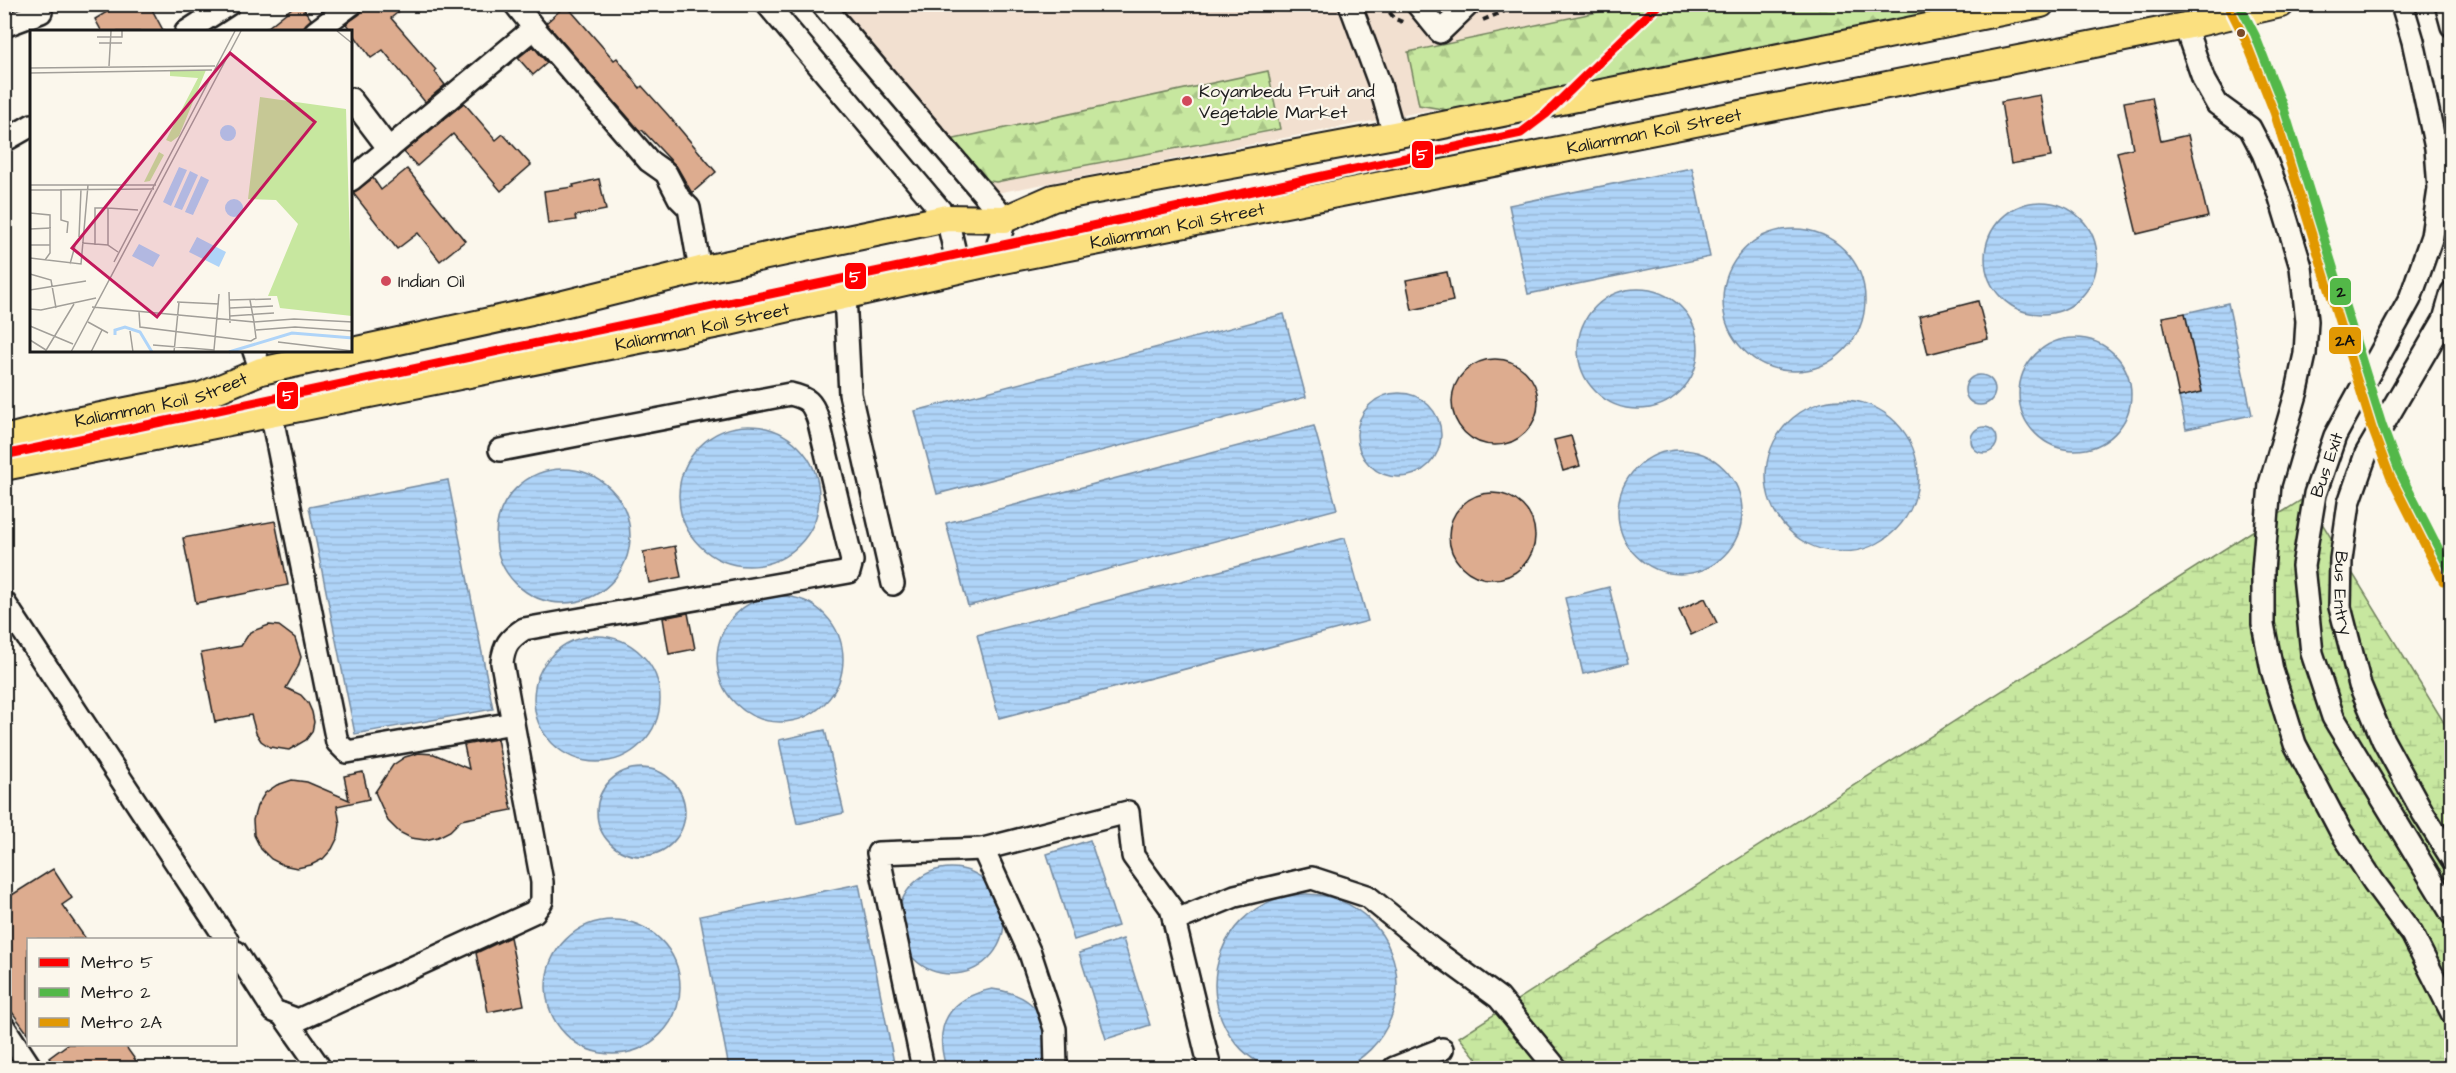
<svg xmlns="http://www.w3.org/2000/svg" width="2456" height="1073" font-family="'Architects Daughter',sans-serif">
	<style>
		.built { fill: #f2e0d0 }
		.forest { fill: url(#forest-firs); stroke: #72825e; stroke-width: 1.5 }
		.wetland { fill: url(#wetland-marsh); stroke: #72825e; stroke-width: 1.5 }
		.water { fill: url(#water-rules); stroke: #748aa0; stroke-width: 1.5 }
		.building { fill: #ddac8f; stroke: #1c1c1c; stroke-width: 1.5 }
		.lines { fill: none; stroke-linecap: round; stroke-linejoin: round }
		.minor-casing { stroke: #1c1c1c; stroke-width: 26 }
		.major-casing { stroke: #1c1c1c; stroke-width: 30 }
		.path { stroke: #1c1c1c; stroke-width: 4; stroke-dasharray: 6 4.5; stroke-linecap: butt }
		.minor { stroke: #fbf7ec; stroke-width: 21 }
		.major { stroke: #fbe080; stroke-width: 26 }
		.metro-1-casing { stroke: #fbf7ec; stroke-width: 14 }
		.metro-2-casing { stroke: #fbf7ec; stroke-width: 14 }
		.metro-3-casing { stroke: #fbf7ec; stroke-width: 14 }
		.metro-1 { stroke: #f00; stroke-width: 9 }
		.metro-2 { stroke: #53b848; stroke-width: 9 }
		.metro-3 { stroke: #e19803; stroke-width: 9 }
		.bus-dot { fill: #7a4b2a; stroke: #fbf7ec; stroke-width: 2 }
		.poi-dot { fill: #d1495b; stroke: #fbf7ec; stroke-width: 2 }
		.labels { text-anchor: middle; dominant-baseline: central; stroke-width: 4.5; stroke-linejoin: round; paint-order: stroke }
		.poi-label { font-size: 18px; fill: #1c1c1c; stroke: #fbf7ec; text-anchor: start }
		.street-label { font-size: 18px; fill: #1c1c1c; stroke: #fbf7ec }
		.inset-river { fill: none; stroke: #afd4f8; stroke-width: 3 }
		.inset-road { fill: none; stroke: #a29f99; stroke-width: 1.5 }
		.view { fill: #c2185b; fill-opacity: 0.15; stroke: #c2185b; stroke-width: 3 }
		.inset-edge { fill: none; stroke: #1c1c1c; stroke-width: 3 }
		.line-badge { stroke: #fbf7ec; stroke-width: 2 }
		.badge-label { font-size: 16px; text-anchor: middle; font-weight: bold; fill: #fff }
		.pale-badge-label { font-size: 16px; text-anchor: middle; font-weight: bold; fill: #111 }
	</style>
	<defs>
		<pattern id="forest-firs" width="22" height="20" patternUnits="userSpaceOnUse" patternTransform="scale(1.5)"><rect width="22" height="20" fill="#c7e79f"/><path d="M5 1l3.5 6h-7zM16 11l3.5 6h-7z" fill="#aac688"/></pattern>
		<pattern id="wetland-marsh" width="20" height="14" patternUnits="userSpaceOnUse" patternTransform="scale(1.5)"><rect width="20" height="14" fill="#c7e79f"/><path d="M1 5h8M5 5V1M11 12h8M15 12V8" fill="none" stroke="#aac688"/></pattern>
		<pattern id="water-rules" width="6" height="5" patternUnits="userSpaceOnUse" patternTransform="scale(1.5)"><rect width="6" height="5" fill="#afd4f8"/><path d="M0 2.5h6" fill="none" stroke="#96b5d4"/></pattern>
	</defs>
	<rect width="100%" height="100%" fill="#fbf7ec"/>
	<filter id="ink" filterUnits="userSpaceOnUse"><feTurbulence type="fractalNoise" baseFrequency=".0167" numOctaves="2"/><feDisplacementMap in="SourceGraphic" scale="12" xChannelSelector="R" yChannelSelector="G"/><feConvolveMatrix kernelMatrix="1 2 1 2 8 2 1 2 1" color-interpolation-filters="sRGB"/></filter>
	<g filter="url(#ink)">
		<!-- built -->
		<polygon class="built" points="819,5 1978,5 976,197"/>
		<!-- forest -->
		<g class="forest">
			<polygon points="1631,5 1957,5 1516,122 1419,105 1408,52"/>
			<polygon points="1268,71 1280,129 996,182 984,180 945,141"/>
		</g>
		<!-- wetland -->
		<polygon class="wetland" points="2306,497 2451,734 2451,1068 1484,1068 1459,1037"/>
		<!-- water -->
		<g class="water">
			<polygon points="1692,168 1710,257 1528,294 1509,205"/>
			<circle cx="2041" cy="258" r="56"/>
			<circle cx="1794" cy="300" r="71"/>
			<circle cx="1638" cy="349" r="60"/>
			<polygon points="2228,303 2252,415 2186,429 2179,397 2202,392 2185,313"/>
			<polygon points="1284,314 1306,397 937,494 915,411"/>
			<circle cx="2075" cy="394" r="56"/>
			<circle cx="1980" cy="390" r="15"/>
			<circle cx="1399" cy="435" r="42"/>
			<circle cx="1842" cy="476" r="76"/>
			<polygon points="1314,426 1337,509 968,606 946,523"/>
			<circle cx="749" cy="496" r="70"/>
			<circle cx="1984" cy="440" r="13"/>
			<circle cx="1680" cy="512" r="62"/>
			<circle cx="563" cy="536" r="67"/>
			<polygon points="448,480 493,709 355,734 309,507"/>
			<polygon points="1345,538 1368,621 999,718 977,635"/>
			<polygon points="1609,587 1628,663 1583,674 1565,598"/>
			<circle cx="780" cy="659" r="63"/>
			<circle cx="597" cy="699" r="63"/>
			<polygon points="825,730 844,813 797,824 779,740"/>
			<circle cx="641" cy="812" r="44"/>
			<polygon points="1090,840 1118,926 1074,940 1047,854"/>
			<circle cx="951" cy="921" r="53"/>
			<polygon points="859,884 895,1068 729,1068 700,916"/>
			<circle cx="1306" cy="985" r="91"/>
			<circle cx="613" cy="987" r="67"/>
			<polygon points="1123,939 1150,1025 1106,1039 1079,953"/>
			<path d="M992 989C1024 993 1045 1007 1046 1041 1046 1052 1046 1059 1041 1068L946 1067C933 1025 949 998 992 989Z"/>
		</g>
		<!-- building -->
		<g class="building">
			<polygon points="120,4 149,4 164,32 102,32 95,19"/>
			<polygon points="297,4 300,4 311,19 304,27 303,32 262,32"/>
			<polygon points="364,4 408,4 391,18 436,70 435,72 445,85 425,102 383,50 371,58 346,24 360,14"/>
			<polygon points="566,5 614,60 617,58 640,88 642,86 668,115 716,172 692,193 677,167 642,130 640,131 546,23"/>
			<polygon points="533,46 547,63 533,75 518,58"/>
			<polygon points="2040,95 2051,157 2011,164 2001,102"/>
			<polygon points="2152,97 2161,141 2188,135 2208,217 2137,234 2117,152 2133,148 2124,102"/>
			<polygon points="464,103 496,140 503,134 531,165 501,191 453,134 417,166 404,152"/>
			<polygon points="407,169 465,241 440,261 418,233 397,249 353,193 373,178 381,190"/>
			<polygon points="599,179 606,210 575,216 576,220 548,224 544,191 574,187 573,185"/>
			<polygon points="1447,272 1453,301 1412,310 1406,280"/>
			<polygon points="1978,301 1988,339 1928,354 1919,316"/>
			<polygon points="2185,313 2202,392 2179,397 2162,317"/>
			<circle cx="1495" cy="402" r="43"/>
			<polygon points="1571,436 1580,466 1563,471 1554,440"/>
			<circle cx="1492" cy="536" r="43"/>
			<polygon points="275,521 288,585 196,603 183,538"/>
			<polygon points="675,546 681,577 649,583 643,552"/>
			<polygon points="1705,598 1717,623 1691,635 1679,610"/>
			<polygon points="688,613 695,649 669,654 663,618"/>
			<polygon points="269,625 279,626 295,638 301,657 298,667 286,688 301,695 308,703 312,712 314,722 312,732 306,740 289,750 270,747 261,741 256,733 251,715 215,722 201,653 241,646 250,632"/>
			<polygon points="497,739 512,810 461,820 450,831 438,837 425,840 411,838 399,832 388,821 375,792 393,765 405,757 419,753 434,754 469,769 464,745"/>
			<polygon points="363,772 369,799 337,806 340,824 338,837 332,849 323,859 311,865 297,868 283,865 271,859 261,849 254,835 253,820 257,806 265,793 277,785 292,780 307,782 349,800 344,776"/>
			<polygon points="53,869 72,898 62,905 86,939 28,939 28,1034 4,1001 4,900"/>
			<polygon points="510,937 524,1005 488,1012 476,953"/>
			<polygon points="68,1044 124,1044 141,1068 56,1068 49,1058"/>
		</g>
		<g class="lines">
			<!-- minor casing -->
			<g class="minor-casing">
				<g id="minor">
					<polyline points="515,4 534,28"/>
					<polyline points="767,4 947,218 959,270"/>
					<polyline points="822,4 1005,219 993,262"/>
					<polyline points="1350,4 1380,85 1394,135"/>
					<polyline points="1417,4 1440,32 1469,4"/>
					<polyline points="2402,4 2413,41 2436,148 2439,189 2432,236 2410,299 2335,436 2315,494 2303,566 2312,653 2333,717 2452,914"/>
					<polyline points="2446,4 2452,26"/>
					<polyline points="4,26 41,12"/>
					<polyline points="2185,26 2204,81 2217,104 2250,128 2263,153 2278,191 2301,267 2307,321 2305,354 2297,391 2270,484 2263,571 2263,624 2272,670 2295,744 2340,830 2373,881 2412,934 2452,1013"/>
					<polyline points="186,32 229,4"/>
					<polyline points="315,32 352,4"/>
					<polyline points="351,99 389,149"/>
					<polyline points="4,141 32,125"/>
					<polyline points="351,180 534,28 649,161 666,173 679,198 689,208 700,270"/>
					<path id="s1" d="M2452 292 2444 320 2366 454 2349 503 2341 559 2340 607 2360 685 2383 740 2423 813 2452 859"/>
					<polyline points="845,295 850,394 893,584"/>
					<polyline points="254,351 261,371"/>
					<polyline points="271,412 337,742 347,752 513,723"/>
					<polyline points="4,602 227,940"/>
					<polyline points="1174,921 1235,896 1312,878 1367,896 1432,949 1499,998 1556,1068"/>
					<path d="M236 952 274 1011 298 1020 534 912 542 901V882L502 663C504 645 509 639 524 629L849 572 852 561 818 419C812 402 808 398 790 394L500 450"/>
					<polyline points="282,1014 320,1068"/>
					<polyline points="4,1027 31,1068"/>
					<polyline points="923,1068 878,853 983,849"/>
					<polyline points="1056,1068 1055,1029 1030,953 983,849 1128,812 1133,856 1171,908 1210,1068"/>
					<polyline points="1394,1068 1442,1049"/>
				</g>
			</g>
			<!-- major casing -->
			<g class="major-casing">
				<g id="major">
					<path id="s2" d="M4 439 66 423 201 396 261 371 531 312 700 270 947 218 1005 219 1053 198 1394 135 2041 4"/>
					<path id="s3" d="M4 467 724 323 993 262 2185 26 2281 4"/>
				</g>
			</g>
			<!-- path -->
			<g class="path">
				<polyline points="1383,4 1395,19 1405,23"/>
				<polyline points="1483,20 1522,4"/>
			</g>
			<!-- minor -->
			<use href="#minor" class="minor"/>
			<!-- major -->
			<use href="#major" class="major"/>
			<!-- metro-1 casing -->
			<g class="metro-1-casing">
				<polyline id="metro-1" points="4,455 1041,237 1521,133 1546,114 1659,4"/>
			</g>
			<!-- metro-2 casing -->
			<g class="metro-2-casing">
				<polyline id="metro-2" points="2239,4 2255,35 2284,109 2382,425 2399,471 2452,575"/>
			</g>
			<!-- metro-3 casing -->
			<g class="metro-3-casing">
				<polyline id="metro-3" points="2230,9 2245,39 2274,112 2372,428 2390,476 2443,581"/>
			</g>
			<!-- metro-1 -->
			<use href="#metro-1" class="metro-1"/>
			<!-- metro-2 -->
			<use href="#metro-2" class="metro-2"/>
			<!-- metro-3 -->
			<use href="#metro-3" class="metro-3"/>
		</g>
	</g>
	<!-- markers -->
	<circle class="bus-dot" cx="2241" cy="33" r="5"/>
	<g class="poi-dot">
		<circle cx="1187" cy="101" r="6"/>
		<circle cx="386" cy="281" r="6"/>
	</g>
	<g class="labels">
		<!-- poi labels -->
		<g class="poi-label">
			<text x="1199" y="91">Koyambedu Fruit and<tspan x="1199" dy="21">Vegetable Market</tspan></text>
			<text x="398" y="281">Indian Oil</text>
		</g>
		<!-- street labels -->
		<g class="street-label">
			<text stroke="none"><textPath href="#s3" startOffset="1684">Kaliamman Koil Street</textPath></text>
			<text stroke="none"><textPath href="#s3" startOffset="1198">Kaliamman Koil Street</textPath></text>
			<text stroke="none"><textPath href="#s3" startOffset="712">Kaliamman Koil Street</textPath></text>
			<text stroke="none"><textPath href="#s2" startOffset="162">Kaliamman Koil Street</textPath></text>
			<text transform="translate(2327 465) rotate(-71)">Bus Exit</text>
			<text stroke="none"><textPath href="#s1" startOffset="327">Bus Entry</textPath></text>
		</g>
	</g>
	<!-- overview -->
	<g transform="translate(30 30)">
		<rect width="322" height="322" fill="#fbf7ec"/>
		<path d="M176 40 149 106 141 112 136 110 168 48 140 46V41ZM129 122 134 125 120 151 114 152Z" fill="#c7e79f"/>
		<path d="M230 67 316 79 322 286 250 278 247 266H238L268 194 246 170 218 169Z" fill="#c7e79f"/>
		<path d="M190 103a8 8 0 1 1 16 0a8 8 0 1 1-16 0ZM149 137 157 140 141 176 133 172ZM160 141 168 145 152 180 144 177ZM171 146 179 150 163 185 155 182ZM195 178a9 9 0 1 1 18 0a9 9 0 1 1-18 0ZM167 207 196 222 189 237 159 222ZM109 214 130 225 123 237 102 226Z" fill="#afd4f8"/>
		<path class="inset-river" d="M85 305V300L95 297 110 302 122 322M199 322 262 303 323 308"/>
		<path class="inset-road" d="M307 1 323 14M67 7H92V1M69 13H92M79 36 81 1M0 38 185 36M0 43 182 40M0 155H126M31 159V190L38 192 37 203M0 160 124 159M0 183 20 185V223L15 230M0 199 21 198M49 207 51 159M52 213 78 215M0 215H20M65 215V178H78M88 222 78 215V178L108 180M0 228 51 234 58 155M84 232 205 1M40 234 45 216M0 244 21 250 26 278M0 260 56 251M199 262 200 293M199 270 241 269M220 270 224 292 264 289 323 292M147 272 189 274M62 277 224 292 226 308 221 311 110 297 109 282M200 278 243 276M0 279 11 280 66 268M200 286 244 283M58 292 78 303M0 296 43 314M226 300 265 297 323 301M100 301 103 322M0 310 16 320M248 312 323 321M123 315 184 320 189 264M15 322 44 274M41 322 211 1M61 322 72 300M144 322 149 272"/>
		<path class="view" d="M200 23 285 92 127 287 42 218Z"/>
		<rect width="322" height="322" class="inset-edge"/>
	</g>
	<g class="line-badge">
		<rect x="1411" y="140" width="23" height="29" rx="6" fill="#f00"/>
		<rect x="844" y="262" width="23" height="28" rx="6" fill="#f00"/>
		<rect x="2329" y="277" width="23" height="29" rx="6" fill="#53b848"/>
		<rect x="2328" y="326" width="34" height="29" rx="6" fill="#e19803"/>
		<rect x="276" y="381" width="23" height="29" rx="6" fill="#f00"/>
	</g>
	<g class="badge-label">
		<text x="1422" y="160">5</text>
		<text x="855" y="282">5</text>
		<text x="288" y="401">5</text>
	</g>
	<g class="pale-badge-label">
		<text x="2341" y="297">2</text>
		<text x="2345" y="346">2A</text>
	</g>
	<!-- margin -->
	<rect width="2456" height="1073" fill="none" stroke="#fbf7ec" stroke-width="24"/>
	<rect x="12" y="12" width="2432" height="1049" fill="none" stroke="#1c1c1c" stroke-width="2" filter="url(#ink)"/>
	<!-- legend -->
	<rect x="27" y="938" width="210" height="108" fill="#fbf7ec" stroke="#a29f99" stroke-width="1.5"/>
	<rect x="39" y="958" width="30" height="9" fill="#ff0000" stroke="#a29f99" stroke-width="1.5"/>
	<text x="81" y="968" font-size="18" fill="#1c1c1c">Metro 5</text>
	<rect x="39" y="988" width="30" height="9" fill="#53b848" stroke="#a29f99" stroke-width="1.5"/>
	<text x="81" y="998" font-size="18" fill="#1c1c1c">Metro 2</text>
	<rect x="39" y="1018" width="30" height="9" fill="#e19803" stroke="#a29f99" stroke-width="1.5"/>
	<text x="81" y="1028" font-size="18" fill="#1c1c1c">Metro 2A</text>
</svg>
